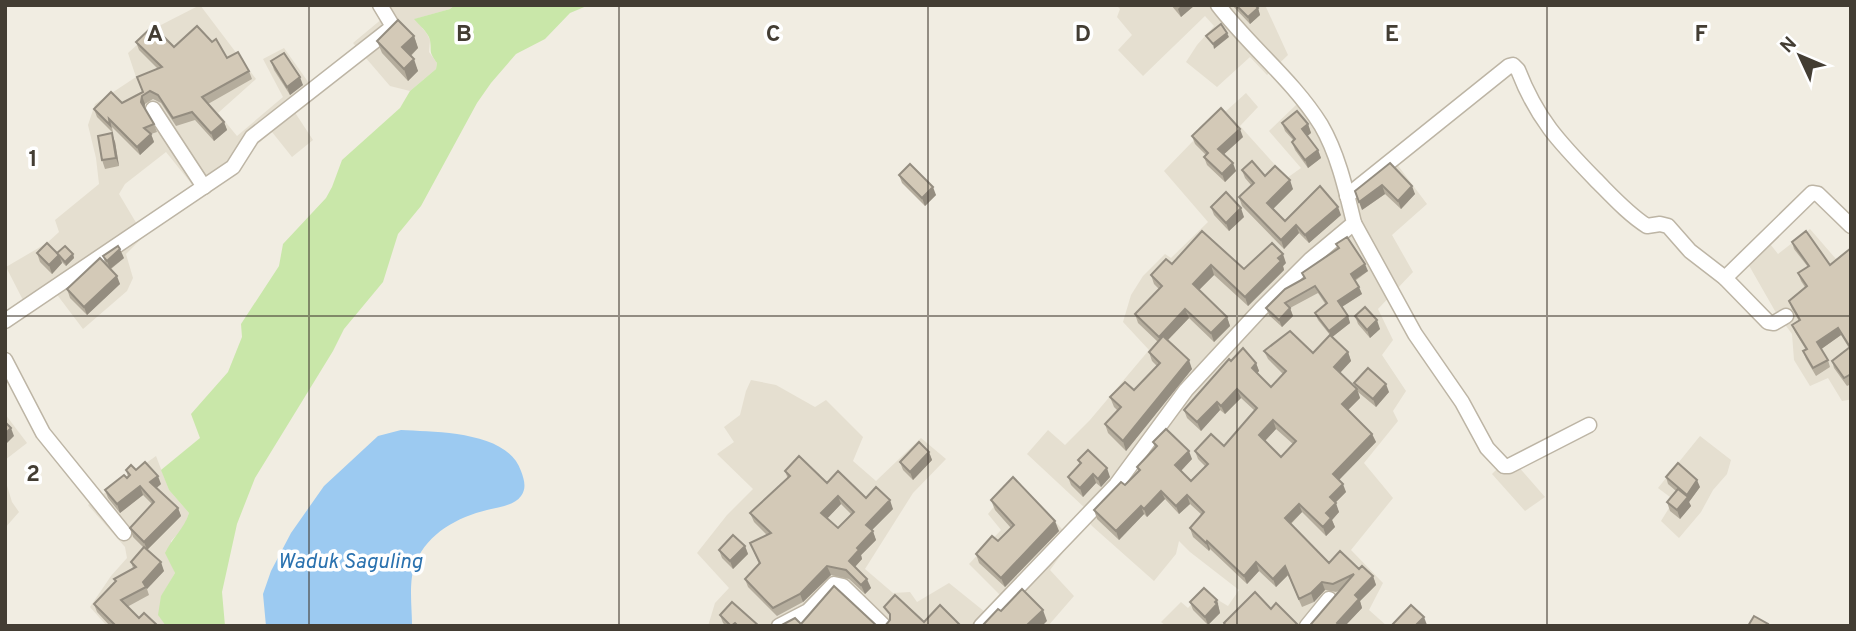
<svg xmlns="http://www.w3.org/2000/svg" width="1856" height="631" font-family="Overpass,sans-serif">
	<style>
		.residential { fill: #e5dfd0 }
		.green { fill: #c9e7a9 }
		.water { fill: #9ccaf1 }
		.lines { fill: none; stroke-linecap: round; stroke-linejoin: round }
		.street-casing { stroke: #bdb5a5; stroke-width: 17 }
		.street { stroke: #fff; stroke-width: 14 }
		.wall { fill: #b5ad9d; fill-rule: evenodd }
		.shaded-wall { fill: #948d80 }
		.building { fill: #d3c9b7; stroke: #948d80; stroke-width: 2; fill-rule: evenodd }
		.grid { fill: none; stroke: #433d33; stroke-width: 2; stroke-opacity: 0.55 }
		.labels { text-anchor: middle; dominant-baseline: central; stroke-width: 7; stroke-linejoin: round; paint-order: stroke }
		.water-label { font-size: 21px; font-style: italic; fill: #2b72af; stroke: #fff }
		.grid-label { font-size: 23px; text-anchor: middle; font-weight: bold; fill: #433d33; stroke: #fff; stroke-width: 7; stroke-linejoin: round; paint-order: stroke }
	</style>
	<rect width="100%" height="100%" fill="#f1ede2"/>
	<!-- residential -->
	<g class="residential">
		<polygon points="200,5 256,79 218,113 237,136 283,97 263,59 284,48 316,93 294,111 313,140 292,157 272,132 199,193 166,152 125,184 119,194 144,236 126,254 133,278 127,291 83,329 55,292 25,304 6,267 47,243 59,232 55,220 99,184 96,158 88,125 95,104 136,77 128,53 157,27"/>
		<polygon points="375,5 455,5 450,9 415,19 427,34 430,40 429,52 437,63 436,69 410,91 390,86 353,43 383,18"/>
		<polygon points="1116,5 1265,5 1288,55 1267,75 1250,57 1217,87 1186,62 1197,45 1214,26 1205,16 1143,76 1118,50 1132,35 1117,17 1120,9"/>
		<polygon points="1246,93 1258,107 1240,126 1287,178 1301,168 1269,131 1296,105 1312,104 1351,185 1390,155 1427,204 1392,235 1413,272 1378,309 1393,340 1382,355 1406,391 1393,411 1398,421 1364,463 1393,498 1351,550 1383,583 1369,610 1387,626 1166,626 1161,622 1181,602 1188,608 1203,591 1228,606 1239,590 1190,552 1179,541 1176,554 1154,581 1092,526 1084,515 1086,509 1027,454 1048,430 1065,445 1090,420 1149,350 1123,322 1131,295 1143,276 1165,254 1171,258 1208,222 1164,171 1194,140"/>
		<polygon points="1810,229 1836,259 1851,250 1851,399 1848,400 1842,401 1828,378 1810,386 1794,360 1792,334 1775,311 1743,255 1763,235 1778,254"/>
		<polygon points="751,380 776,385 815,407 826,400 863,437 853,461 876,481 921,438 946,459 913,493 865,569 893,593 910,592 917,602 949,583 985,612 1001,596 969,564 1001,530 988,514 1016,479 1072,540 1050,570 1074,596 1048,626 708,626 715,603 729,588 697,553 727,515 753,489 717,454 734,442 724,427 740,415 746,391"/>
		<polygon points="5,414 27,443 5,460"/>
		<polygon points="1700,436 1731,460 1727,474 1713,490 1701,512 1679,538 1661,521 1674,500 1658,488"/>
		<polygon points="156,456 169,490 189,513 184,527 171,541 171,563 175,573 161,597 163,619 166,626 107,626 90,607 111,576 127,558 125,547 88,505"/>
		<polygon points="1517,465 1545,497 1525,511 1492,474 1499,467"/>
		<polygon points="5,479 12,502 19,512 5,528"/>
	</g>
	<!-- green -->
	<path class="green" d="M455 5H589L570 13 545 39 516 54 491 83 477 103 421 206 398 234 383 282 344 329 333 351 255 478 237 524 222 592 225 626H166L158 615 161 596 175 573 165 553C172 538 184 529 189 513L169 490 161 470 200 438 191 414 228 372 242 337 241 324 279 266 283 244 326 198 332 187 342 160 400 108 410 91 436 69 437 63C428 50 432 53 430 40 428 32 419 25 414 19L450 9Z"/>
	<!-- water -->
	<path class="water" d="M401 430C436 432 508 431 521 471 524 479 527 488 521 496 514 506 498 507 487 510 458 517 428 533 416 562 408 580 412 606 412 626H266L263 594 271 571 291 533 324 486 378 436Z"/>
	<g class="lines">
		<!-- street casing -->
		<g class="street-casing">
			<g id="street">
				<polyline points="153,109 204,187"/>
				<path d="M1347 196 1509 66 1513 65 1518 70C1537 119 1559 142 1595 179 1611 195 1628 214 1647 226L1660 224 1668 226 1690 251 1725 278 1768 322 1774 323 1786 316"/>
				<polyline points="1354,223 1415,334 1462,402 1487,448 1504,466 1509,466 1589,425"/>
				<polyline points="1725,278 1812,193 1818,194 1851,226"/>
				<polyline points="5,321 233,167 252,137 390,29 392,25 380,5"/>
				<polyline points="5,360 43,433 124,533"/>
				<polyline points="779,626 808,611 834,584 843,586 884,626"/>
				<path d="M981 626 1116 485 1186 390 1261 309 1311 259 1354 223C1346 190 1338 154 1321 125 1293 80 1250 47 1218 5"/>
				<polyline points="1307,626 1329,599"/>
			</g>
		</g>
		<!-- street -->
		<use href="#street" class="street"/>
	</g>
	<!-- wall -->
	<g class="wall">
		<polygon points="1171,5 1195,5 1181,17"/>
		<polygon points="1232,5 1255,5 1258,8 1260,15 1250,24"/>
		<polygon points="414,36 418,48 411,56 418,71 408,81 382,53 377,41"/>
		<polygon points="136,42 174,47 227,58 249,71 252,79 208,104 224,122 227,130 214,141 195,120 176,126 161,103 153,99 145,104 144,108 154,124 157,132 151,134 154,142 140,155 112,127 113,133 97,117 94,109 122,103 143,92 158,69 139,50"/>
		<polygon points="271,61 303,85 290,95 274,70"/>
		<polygon points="1282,123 1308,124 1311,133 1307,136 1318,150 1321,158 1308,168 1295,150 1292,142 1293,140 1285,131"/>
		<polygon points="1192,136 1243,137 1224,154 1236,171 1225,182 1207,165 1204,157 1206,155 1195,144"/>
		<polygon points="115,142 119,166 105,169 102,160"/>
		<polygon points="1390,163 1415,194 1401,209 1385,194 1362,210"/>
		<polygon points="1242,170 1265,176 1293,189 1273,209 1285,221 1341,215 1309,243 1299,233 1284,249 1242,206 1239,197 1251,185 1245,178"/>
		<polygon points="899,175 936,195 925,206 902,183"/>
		<polygon points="1211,207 1244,217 1229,231 1214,215"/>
		<polygon points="1202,231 1244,269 1286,263 1283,266 1284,270 1248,306 1214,275 1199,290 1227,317 1230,326 1214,342 1189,318 1168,340 1192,369 1126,451 1108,433 1105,424 1118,411 1114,407 1110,397 1134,390 1157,366 1152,361 1149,352 1158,342 1138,323 1135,314 1159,289 1154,284 1151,275 1172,264"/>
		<polygon points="1792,242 1830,265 1851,248 1851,384 1847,386 1834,368 1832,361 1849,348 1841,335 1821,349 1828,360 1830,367 1816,376 1806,359 1803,351 1806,350 1795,332 1792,325 1799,321 1792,309 1789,301 1805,287 1801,281 1798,273 1808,267 1794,249"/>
		<path d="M1336 244 1368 271 1355 281 1362 294 1342 307 1348 316 1350 323 1332 337 1348 352 1351 361 1340 373 1356 389 1354 383 1389 392 1376 407 1358 392 1360 398 1348 410 1372 434 1376 442 1339 480 1346 492 1335 503 1339 512 1332 520 1335 527 1326 536 1302 512 1291 524 1329 563 1359 569 1373 576 1376 585 1360 601 1362 608 1345 626H1311L1340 590 1336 592 1325 590 1314 602 1302 607 1288 575 1276 587 1259 571 1247 584 1210 549 1209 551 1193 537 1190 528 1202 515 1190 504 1179 514 1165 499 1147 517 1144 514 1119 540 1097 519 1094 510 1125 485 1139 472 1137 467 1155 448 1153 442 1192 459 1181 471 1191 481 1205 466 1198 459 1195 451 1224 446 1255 411 1241 398 1225 414 1220 410 1201 431 1187 418 1184 410 1231 361 1256 363 1259 371 1257 373 1271 387 1283 374 1268 359 1264 351 1313 353 1330 335 1318 320 1315 313 1326 305 1318 293 1290 308 1293 316 1282 327 1269 315 1266 308 1304 279 1302 273 1338 248ZM1276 429 1293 444 1281 457 1265 441Z"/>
		<polygon points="37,253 73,254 74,258 66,266 61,261 62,263 52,274 40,262"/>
		<polygon points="103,256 124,258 111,269 120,284 87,315 70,298 67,289 105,263"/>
		<polygon points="1355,316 1380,329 1370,338 1358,324"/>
		<polygon points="929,452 932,460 913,480 903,470 900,462"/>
		<polygon points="1078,460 1110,477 1101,487 1096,483 1083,497 1071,485 1068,477 1080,464"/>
		<polygon points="126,470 136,470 161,484 156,488 178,508 181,516 147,550 164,571 147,589 149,595 127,607 139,618 158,626 110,626 97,612 94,604 133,568 131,562 144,548 133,537 130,528 152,504 143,495 120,513 108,498 105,490 128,477"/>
		<path d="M785 471 827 483 893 509 872 530 876 540 861 555 862 559 855 567 871 588 865 594 849 579 831 575 803 602 777 616 748 587 745 579 759 564 750 543 767 535 754 522 750 513 788 479ZM841 504 851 514 838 528 827 518Z"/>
		<polygon points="1666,477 1700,487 1689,502 1691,506 1680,519 1670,511 1667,502 1676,491 1668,484"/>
		<polygon points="991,500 1059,531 1005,587 979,563 976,554 998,541 1011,528 995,510"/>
		<polygon points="745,546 748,554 733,569 722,558 719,550"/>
		<polygon points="1217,600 1220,613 1208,625 1193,610 1190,602"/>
		<polygon points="720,615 759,626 726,626 723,623"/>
	</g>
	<!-- shaded-wall -->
	<g class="shaded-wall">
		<polygon points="1182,5 1195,5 1181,17 1178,9"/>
		<polygon points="1258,8 1260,15 1250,24 1248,17"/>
		<polygon points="1227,33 1229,37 1214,49 1213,44"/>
		<polygon points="414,36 418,48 407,59 402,47"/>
		<polygon points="414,59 418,71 408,81 404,69"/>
		<polygon points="300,77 303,85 290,95 287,87"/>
		<polygon points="142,96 145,104 144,110 141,102"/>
		<polygon points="224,122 227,130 214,141 211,133"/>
		<polygon points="1308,124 1311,133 1305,138 1302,129"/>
		<polygon points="1240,129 1243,137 1221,157 1218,149"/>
		<polygon points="112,133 115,142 119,166 116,158"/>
		<polygon points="151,134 154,142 140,155 137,147"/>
		<polygon points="1318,150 1321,158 1308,168 1305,160"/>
		<polygon points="1233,163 1236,171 1225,182 1222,174"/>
		<polygon points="1290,180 1293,189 1270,212 1267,203"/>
		<polygon points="1382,185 1385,194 1362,210 1359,202"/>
		<polygon points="1412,186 1415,194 1401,209 1398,201"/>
		<polygon points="933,187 936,195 925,206 922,198"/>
		<polygon points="1338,207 1341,215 1309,243 1305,235"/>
		<polygon points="1241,208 1244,217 1229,231 1226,223"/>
		<polygon points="1296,225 1299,233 1284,249 1281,240"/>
		<polygon points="120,249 124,258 110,269 107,261"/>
		<polygon points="73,254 74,258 66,266 65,262"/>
		<polygon points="1283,254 1286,263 1283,266 1284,270 1248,306 1245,297"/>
		<polygon points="59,255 62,263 52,274 49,265"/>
		<polygon points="1365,264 1368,271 1353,281 1351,274"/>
		<polygon points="1211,265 1214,275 1196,293 1193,284"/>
		<polygon points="117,276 120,284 87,315 84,307"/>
		<polygon points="1359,287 1362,294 1340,308 1338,301"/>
		<polygon points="1290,308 1293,316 1282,327 1279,320"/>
		<polygon points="1185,309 1189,318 1162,346 1159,337"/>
		<polygon points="1348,316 1350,323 1331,338 1329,331"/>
		<polygon points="1227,317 1230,326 1214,342 1211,333"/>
		<polygon points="1377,320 1380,329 1370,338 1367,330"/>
		<polygon points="1838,328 1841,335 1820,350 1817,342"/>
		<polygon points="1348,352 1351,361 1337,376 1334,367"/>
		<polygon points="1189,360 1192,369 1126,451 1123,441"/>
		<polygon points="1256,363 1259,371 1255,376 1252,368"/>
		<polygon points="1386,384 1389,392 1376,407 1373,399"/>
		<polygon points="1237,389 1241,398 1225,414 1221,406"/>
		<polygon points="1357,389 1360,398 1345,413 1342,404"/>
		<polygon points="1217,402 1220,410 1201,431 1197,422"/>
		<polygon points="1273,420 1276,429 1262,444 1259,435"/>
		<polygon points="11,428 14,436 5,445 5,434"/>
		<polygon points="1372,434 1376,442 1336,483 1333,474"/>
		<polygon points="1189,451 1192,459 1178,474 1175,465"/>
		<polygon points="929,452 932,460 913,480 910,472"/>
		<polygon points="1107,468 1110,477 1101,487 1098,479"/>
		<polygon points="1093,474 1096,483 1083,497 1080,488"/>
		<polygon points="158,476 161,484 153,491 150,482"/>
		<polygon points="1697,480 1700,487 1689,502 1691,506 1680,519 1677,510 1688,497 1687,495"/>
		<polygon points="1343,484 1346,492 1333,505 1330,497"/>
		<polygon points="140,486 143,495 120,513 117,504"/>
		<polygon points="1161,491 1165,499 1147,517 1144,509"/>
		<polygon points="1187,495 1190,504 1179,514 1176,506"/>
		<polygon points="838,496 841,504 825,521 821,513"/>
		<polygon points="890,500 893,509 869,533 866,525"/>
		<polygon points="1336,503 1339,512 1332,520 1335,527 1326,536 1323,527 1326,513"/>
		<polygon points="1299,504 1302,512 1288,526 1285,518"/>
		<polygon points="1141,506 1144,514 1119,540 1116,531"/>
		<polygon points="178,508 181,516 147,550 144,542"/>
		<polygon points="1055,521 1059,531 1005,587 1001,578"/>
		<polygon points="873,531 876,540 861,555 862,559 852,570 849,561 857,548"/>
		<polygon points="1207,541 1210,549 1209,551 1206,543"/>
		<polygon points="745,546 748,554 733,569 730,561"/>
		<polygon points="161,562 164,571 147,589 143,582"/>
		<polygon points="1256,562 1259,571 1247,584 1244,576"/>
		<polygon points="827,566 831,575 803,602 800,594"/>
		<polygon points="1285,566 1288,575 1276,587 1273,579"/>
		<polygon points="1373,576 1376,585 1360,601 1362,608 1345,626 1338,626 1337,623 1355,595"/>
		<polygon points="867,579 871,588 865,594 861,585"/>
		<polygon points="1322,582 1325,590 1314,602 1311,593"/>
		<polygon points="1217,600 1220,613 1208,625 1205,617"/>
		<polygon points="1043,610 1047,621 1042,626 1026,626"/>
		<polygon points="1424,617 1427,625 1415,626"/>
	</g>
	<!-- building -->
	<g class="building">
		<polygon points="1236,5 1255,5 1258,8 1248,17"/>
		<polygon points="398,20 414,36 402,47 414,59 404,69 377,41"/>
		<polygon points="1221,24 1227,33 1213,44 1206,36"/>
		<polygon points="153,26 174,47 197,26 212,42 216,39 227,58 238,52 249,71 202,97 224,122 211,133 192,112 173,118 158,95 150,91 142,96 141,102 154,124 144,128 151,134 137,147 109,119 110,125 94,109 111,92 122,103 143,92 137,77 162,67 136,42"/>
		<polygon points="284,53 300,77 287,87 271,61"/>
		<polygon points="1221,108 1240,129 1218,149 1233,163 1222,174 1204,157 1208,153 1192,136"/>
		<polygon points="1297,111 1308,124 1302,129 1318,150 1305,160 1292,142 1295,139 1282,123"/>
		<polygon points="112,133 116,158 102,160 98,136"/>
		<polygon points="1252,161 1265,176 1275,166 1290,180 1267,203 1285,221 1320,186 1338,207 1305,235 1296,225 1281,240 1239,197 1254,183 1242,170"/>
		<polygon points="1390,163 1412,186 1398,201 1382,185 1359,202 1355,191"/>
		<polygon points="910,164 933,187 922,198 899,175"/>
		<polygon points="1226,192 1241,208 1226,223 1211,207"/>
		<polygon points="1202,231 1244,269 1272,243 1283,254 1278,258 1281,261 1245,297 1211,265 1193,284 1227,317 1211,333 1185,309 1159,337 1135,314 1162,286 1151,275 1166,259 1172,264"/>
		<polygon points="1806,231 1830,265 1851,248 1851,374 1844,378 1832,361 1850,347 1838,328 1817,342 1828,360 1813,368 1803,351 1807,349 1792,325 1800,320 1789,301 1807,286 1798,273 1809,266 1792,242"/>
		<polygon points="1347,237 1365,264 1351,274 1359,287 1338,301 1348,316 1329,331 1315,313 1327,303 1315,286 1285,303 1290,308 1279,320 1266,308 1285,289 1305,278 1302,273 1339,248 1336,244"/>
		<polygon points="47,243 59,255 49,265 37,253"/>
		<polygon points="65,246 73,254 65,262 57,253"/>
		<polygon points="118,246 120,249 107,261 103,256"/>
		<polygon points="100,258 117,276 84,307 67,289"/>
		<polygon points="1365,307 1377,320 1367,330 1355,316"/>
		<path d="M1290 331 1313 353 1330 335 1348 352 1334 367 1357 389 1342 404 1372 434 1333 474 1343 484 1330 497 1336 503 1326 513 1331 518 1323 527 1299 504 1285 518 1329 563 1340 551 1359 569 1362 566 1373 576 1355 595 1359 599 1337 623 1340 626H1311V624L1354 574 1333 584 1322 582 1311 593 1299 599 1285 566 1273 579 1256 562 1244 576 1207 541 1206 543 1190 528 1204 512 1187 495 1176 506 1161 491 1144 509 1141 506 1116 531 1094 510 1121 482 1125 485 1140 470 1137 467 1157 446 1153 442 1166 429 1189 451 1175 465 1191 481 1208 464 1195 451 1211 434 1224 446 1257 408 1237 389 1221 406 1217 402 1197 422 1184 410 1229 359 1231 361 1243 348 1256 363 1252 368 1271 387 1286 371 1264 351ZM1273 420 1296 441 1281 457 1259 435Z"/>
		<polygon points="1163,336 1189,360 1123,441 1105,424 1121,407 1110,397 1125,382 1134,390 1160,363 1149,352"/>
		<polygon points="1368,368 1386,384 1373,399 1354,383"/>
		<polygon points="5,422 11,428 5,434"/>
		<polygon points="919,442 929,452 910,472 900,462"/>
		<polygon points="1088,450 1107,468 1098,479 1093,474 1080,488 1068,477 1081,463 1078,460"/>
		<path d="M799 456 827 483 838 471 866 498 876 487 890 500 866 525 873 531 857 548 859 550 849 561 867 579 861 585 846 570 827 566 800 594 773 608 745 579 760 563 750 543 771 533 750 513 790 476 785 471ZM838 496 854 512 838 528 821 513Z"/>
		<polygon points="145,462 158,476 150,482 178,508 144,542 130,528 154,502 140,486 117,504 105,490 124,475 127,478 130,475 126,470 131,465 136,470"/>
		<polygon points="1678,463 1697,480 1687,495 1666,477"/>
		<polygon points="1013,477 1055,521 1001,578 976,554 992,536 998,541 1014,525 991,500"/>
		<polygon points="1678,489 1688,497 1677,510 1667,502"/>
		<polygon points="733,535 745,546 730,561 719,550"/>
		<polygon points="144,547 161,562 143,582 146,587 121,600 139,618 144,613 158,626 116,626 94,604 116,581 114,579 136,567 131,562"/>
		<polygon points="834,586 877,626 780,626 795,618 801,624"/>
		<polygon points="1204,588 1217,600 1215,602 1217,604 1205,617 1190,602"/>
		<polygon points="1022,589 1043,610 1026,626 982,626 998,609 1001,611"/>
		<polygon points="1255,592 1271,609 1276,603 1299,626 1226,626 1224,623"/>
		<polygon points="895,595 924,622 940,605 961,626 885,626 890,620 890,614 884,607"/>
		<polygon points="732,602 759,626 738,626 735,623 731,626 720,615"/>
		<polygon points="1411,605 1424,617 1415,626 1393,626 1392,625"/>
		<polygon points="1754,616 1768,624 1767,626 1748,626"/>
	</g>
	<!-- grid -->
	<path class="grid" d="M309 5V626M619 5V626M928 5V626M1237 5V626M1547 5V626M5 316H1851"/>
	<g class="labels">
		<!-- water labels -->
		<g class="water-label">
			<text x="350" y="562">Waduk Saguling</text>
		</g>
	</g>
	<g class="grid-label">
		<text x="155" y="41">A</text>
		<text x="464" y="41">B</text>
		<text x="773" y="41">C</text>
		<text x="1083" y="41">D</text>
		<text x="1392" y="41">E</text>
		<text x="1701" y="41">F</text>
		<text x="33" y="166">1</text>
		<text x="33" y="481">2</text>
	</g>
	<!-- border -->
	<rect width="1856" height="631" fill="none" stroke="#433d33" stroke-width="14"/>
	<!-- north arrow -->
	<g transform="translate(1800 56) rotate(314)" stroke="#ffffff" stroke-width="5" paint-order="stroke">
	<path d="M0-5L12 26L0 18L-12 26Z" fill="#433d33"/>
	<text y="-10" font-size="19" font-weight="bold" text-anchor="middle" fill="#433d33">N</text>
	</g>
</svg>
